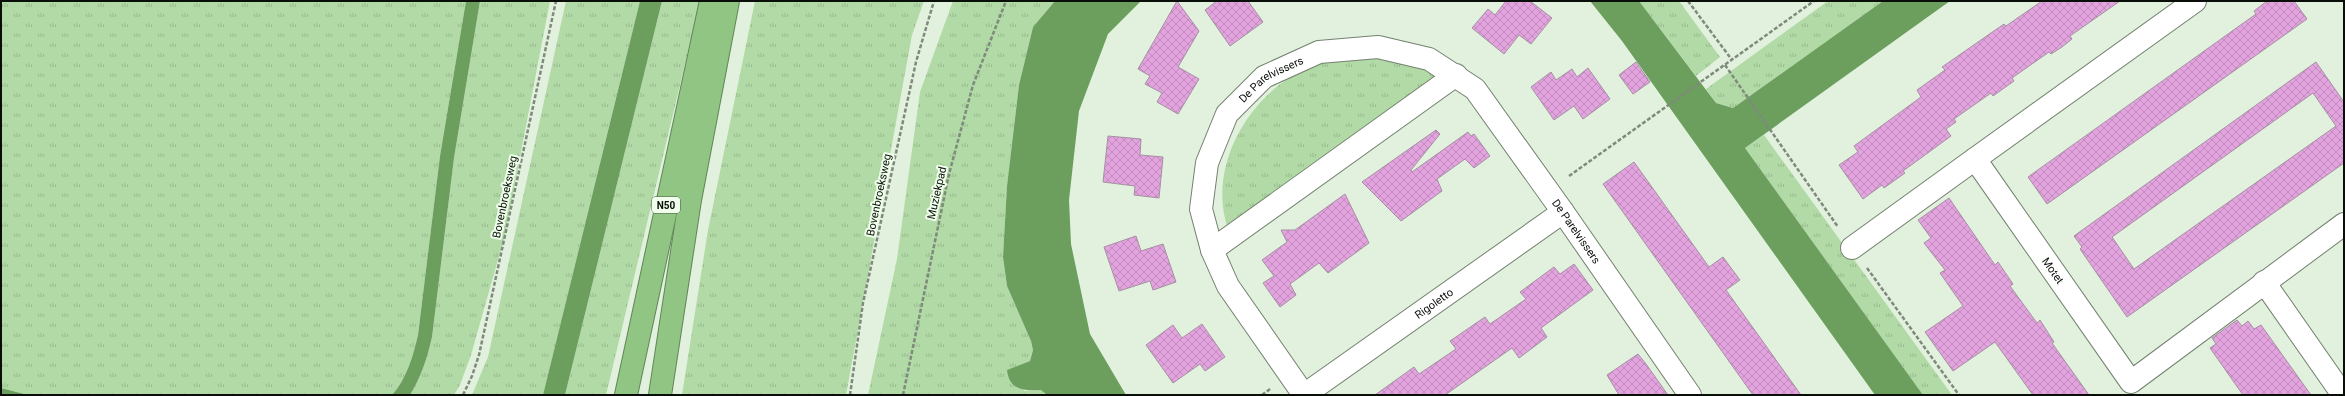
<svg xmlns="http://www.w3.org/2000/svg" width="2345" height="396" font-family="Roboto,sans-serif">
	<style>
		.grass { fill: url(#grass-tufts) }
		.water { fill: #6c9f5e }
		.building { fill: url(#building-cross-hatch); stroke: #a391a1; fill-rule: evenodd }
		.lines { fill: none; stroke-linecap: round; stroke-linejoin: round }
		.minor-casing { stroke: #73816f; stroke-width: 24 }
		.highway-casing { stroke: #618558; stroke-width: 24 }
		.path { stroke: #7f897c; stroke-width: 2.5; stroke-dasharray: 4 2; stroke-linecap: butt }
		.minor { stroke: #fff; stroke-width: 22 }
		.highway { stroke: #91c583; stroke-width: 22 }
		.labels { text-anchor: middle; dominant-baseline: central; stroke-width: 4; stroke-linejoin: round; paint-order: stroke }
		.shield { fill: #efffeb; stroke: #4e564c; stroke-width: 1 }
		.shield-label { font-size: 10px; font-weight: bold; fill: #090e08 }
		.street-label { font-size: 11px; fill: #090e08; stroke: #efffeb }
	</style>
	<defs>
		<pattern id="grass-tufts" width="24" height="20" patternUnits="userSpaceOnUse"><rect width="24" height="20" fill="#b1daa6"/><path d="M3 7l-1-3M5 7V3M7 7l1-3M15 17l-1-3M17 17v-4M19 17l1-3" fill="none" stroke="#97ba8d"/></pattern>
		<pattern id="building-cross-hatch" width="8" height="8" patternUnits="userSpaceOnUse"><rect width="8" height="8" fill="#e2a3de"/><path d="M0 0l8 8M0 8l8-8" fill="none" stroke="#c18bbd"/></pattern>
	</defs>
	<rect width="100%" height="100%" fill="#e2f1de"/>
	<!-- grass -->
	<g class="grass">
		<path d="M1 1H466L440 156 418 335C413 356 407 378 392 395H28L1 388Z"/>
		<path d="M480 1H550L505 235 471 355 460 385 454 395H410C421 377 427 359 432 337L454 158Z"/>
		<polygon points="566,1 640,1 543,395 472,395 488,357"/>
		<polygon points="662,1 700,1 606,395 565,395"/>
		<polygon points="755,1 924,1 912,35 846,395 682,395 708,230"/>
		<polygon points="953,1 1055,1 1033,27 1019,85 1007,186 1003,257 1007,286 1031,341 1033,350 1030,361 1008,370 1025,391 1041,390 1047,395 868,395 897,259 920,92"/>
		<polygon points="1639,1 1679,1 1720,57 1696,76"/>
		<polygon points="1828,1 1883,1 1733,108 1716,103 1706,89"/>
		<path d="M1379 57 1420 67 1436 76 1227 226C1207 161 1254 87 1315 65 1336 57 1357 58 1379 57Z"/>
		<polygon points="1764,135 1952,395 1923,395 1745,148"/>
	</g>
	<!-- water -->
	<g class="water">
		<path d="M466 1H480L454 158 432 337C427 359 421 377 410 395H392C407 378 413 356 418 335L440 156Z"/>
		<polygon points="640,1 662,1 565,395 543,395"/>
		<path d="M1055 1H1141L1108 34 1079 111 1069 200 1071 244 1090 334 1126 395H1047L1041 390C1024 391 1009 390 1007 370L1030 361 1033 350 1031 341 1007 286 1003 257 1007 186 1019 85 1033 27Z"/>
		<polygon points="1590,1 1639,1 1716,103 1733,108 1883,1 1950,1 1745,148 1923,395 1875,395 1622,41"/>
		<polygon points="1,388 28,395 1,395"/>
	</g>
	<!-- building -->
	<g class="building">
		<polygon points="1177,1 1199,31 1178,67 1199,79 1178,114 1157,102 1162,93 1145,84 1150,76 1138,69"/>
		<polygon points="1217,1 1248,1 1263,22 1230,46 1205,10"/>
		<polygon points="1506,1 1530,1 1552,18 1531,44 1519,35 1504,54 1472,28 1488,9 1495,15"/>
		<polygon points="2042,1 2120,1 2070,36 2072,39 2062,47 2051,54 2049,52 2012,78 2014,81 1993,96 1991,93 1954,119 1956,122 1946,129 1951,136 1903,171 1905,173 1884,188 1882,185 1863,199 1839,165 1858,152 1854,146 1921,97 1917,90 1945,70 1942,67 2004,24 2006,26"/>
		<polygon points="2267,1 2294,1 2307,19 2047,204 2028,177 2256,14 2254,11"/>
		<polygon points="1636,62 1650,82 1633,94 1619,75"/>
		<path d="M2316 62 2344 102V163L2127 317 2080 249 2082 247 2074 236ZM2313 93 2336 126 2134 269 2112 237Z"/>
		<polygon points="1588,68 1610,99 1583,119 1574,106 1554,120 1531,87 1551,72 1556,80 1572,69 1577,77"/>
		<polygon points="1436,130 1440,134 1411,170 1412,172 1468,132 1471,136 1474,134 1490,156 1474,168 1465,159 1437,179 1442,191 1401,221 1362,182"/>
		<polygon points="1108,136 1141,139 1140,155 1163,157 1159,198 1134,195 1135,186 1103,182"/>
		<polygon points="1634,162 1709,267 1723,257 1740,280 1726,290 1801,395 1753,395 1603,184"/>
		<polygon points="1345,194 1369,243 1328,273 1319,263 1290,284 1296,295 1280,307 1263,283 1274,276 1262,260 1287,242 1281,230 1295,230"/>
		<polygon points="1949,198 1995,265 1998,262 2013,284 2010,286 2037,323 2040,320 2054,342 2052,343 2089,395 2033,395 1995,342 1953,371 1925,332 1963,306 1940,273 1945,270 1924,243 1931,238 1918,220"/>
		<polygon points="1136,236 1141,251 1163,244 1176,282 1153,290 1150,281 1119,291 1104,247"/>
		<polygon points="1574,264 1593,290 1541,328 1547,337 1519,358 1512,348 1445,395 1375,395 1414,367 1419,374 1456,349 1450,341 1485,317 1490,324 1526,299 1520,292 1554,267 1560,274"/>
		<polygon points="2237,320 2242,326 2248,321 2254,329 2261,325 2311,395 2243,395 2210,348 2216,344 2212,338"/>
		<polygon points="1202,324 1225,357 1205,371 1200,364 1173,383 1146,345 1173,325 1182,338"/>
		<polygon points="1638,354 1646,364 1668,395 1619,395 1607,375"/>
	</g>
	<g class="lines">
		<!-- minor casing -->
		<g class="minor-casing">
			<g id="minor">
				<path id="s1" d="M2195 1 1975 159 2131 382 2344 224"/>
				<polyline points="1852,248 1975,159"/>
				<polyline points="1212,250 1456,75"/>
				<polyline points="2264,282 2343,395"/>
				<path id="s2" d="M1304 395 1228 286 1212 250 1201 209 1207 163 1227 114 1264 77 1319 52 1378 47 1429 59 1475 89 1563 212 1690 395"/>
				<path id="s3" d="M1304 395 1563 212"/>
			</g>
		</g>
		<!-- highway casing -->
		<g class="highway-casing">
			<g id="highway">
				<polyline points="626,395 711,1"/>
				<polyline points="660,395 690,200 728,1"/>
			</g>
		</g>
		<!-- path -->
		<g class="path">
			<polyline points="1688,1 1732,60"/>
			<polyline points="1725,65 1838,227"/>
			<polyline points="1569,176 1814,1"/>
			<polyline points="1867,268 1959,395"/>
			<polyline points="463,395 472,376 479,355 556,1"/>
			<polyline points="850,395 863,303 916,62 934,1"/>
			<polyline points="903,395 949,174 973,85 1006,1"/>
			<polyline points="1262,395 1270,389"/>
		</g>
		<!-- minor -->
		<use href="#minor" class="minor"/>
		<!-- highway -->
		<use href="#highway" class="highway"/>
	</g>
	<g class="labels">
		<!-- shield labels -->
		<rect class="shield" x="652" y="197" width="28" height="16" rx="3"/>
		<g class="shield-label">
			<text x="666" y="205">N50</text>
		</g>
		<!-- street labels -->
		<g class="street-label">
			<text stroke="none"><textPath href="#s2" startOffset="371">De Parelvissers</textPath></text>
			<text transform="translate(937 193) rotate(-77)">Muziekpad</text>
			<text transform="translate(879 195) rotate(-78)">Bovenbroeksweg</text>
			<text transform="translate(505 197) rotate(-78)">Bovenbroeksweg</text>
			<text stroke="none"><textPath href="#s2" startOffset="768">De Parelvissers</textPath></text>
			<text stroke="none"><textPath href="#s1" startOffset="407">Motet</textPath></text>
			<text stroke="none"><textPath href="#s3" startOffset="159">Rigoletto</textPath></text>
		</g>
	</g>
	<!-- border -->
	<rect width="2345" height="396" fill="none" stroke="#090e08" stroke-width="4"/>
</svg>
